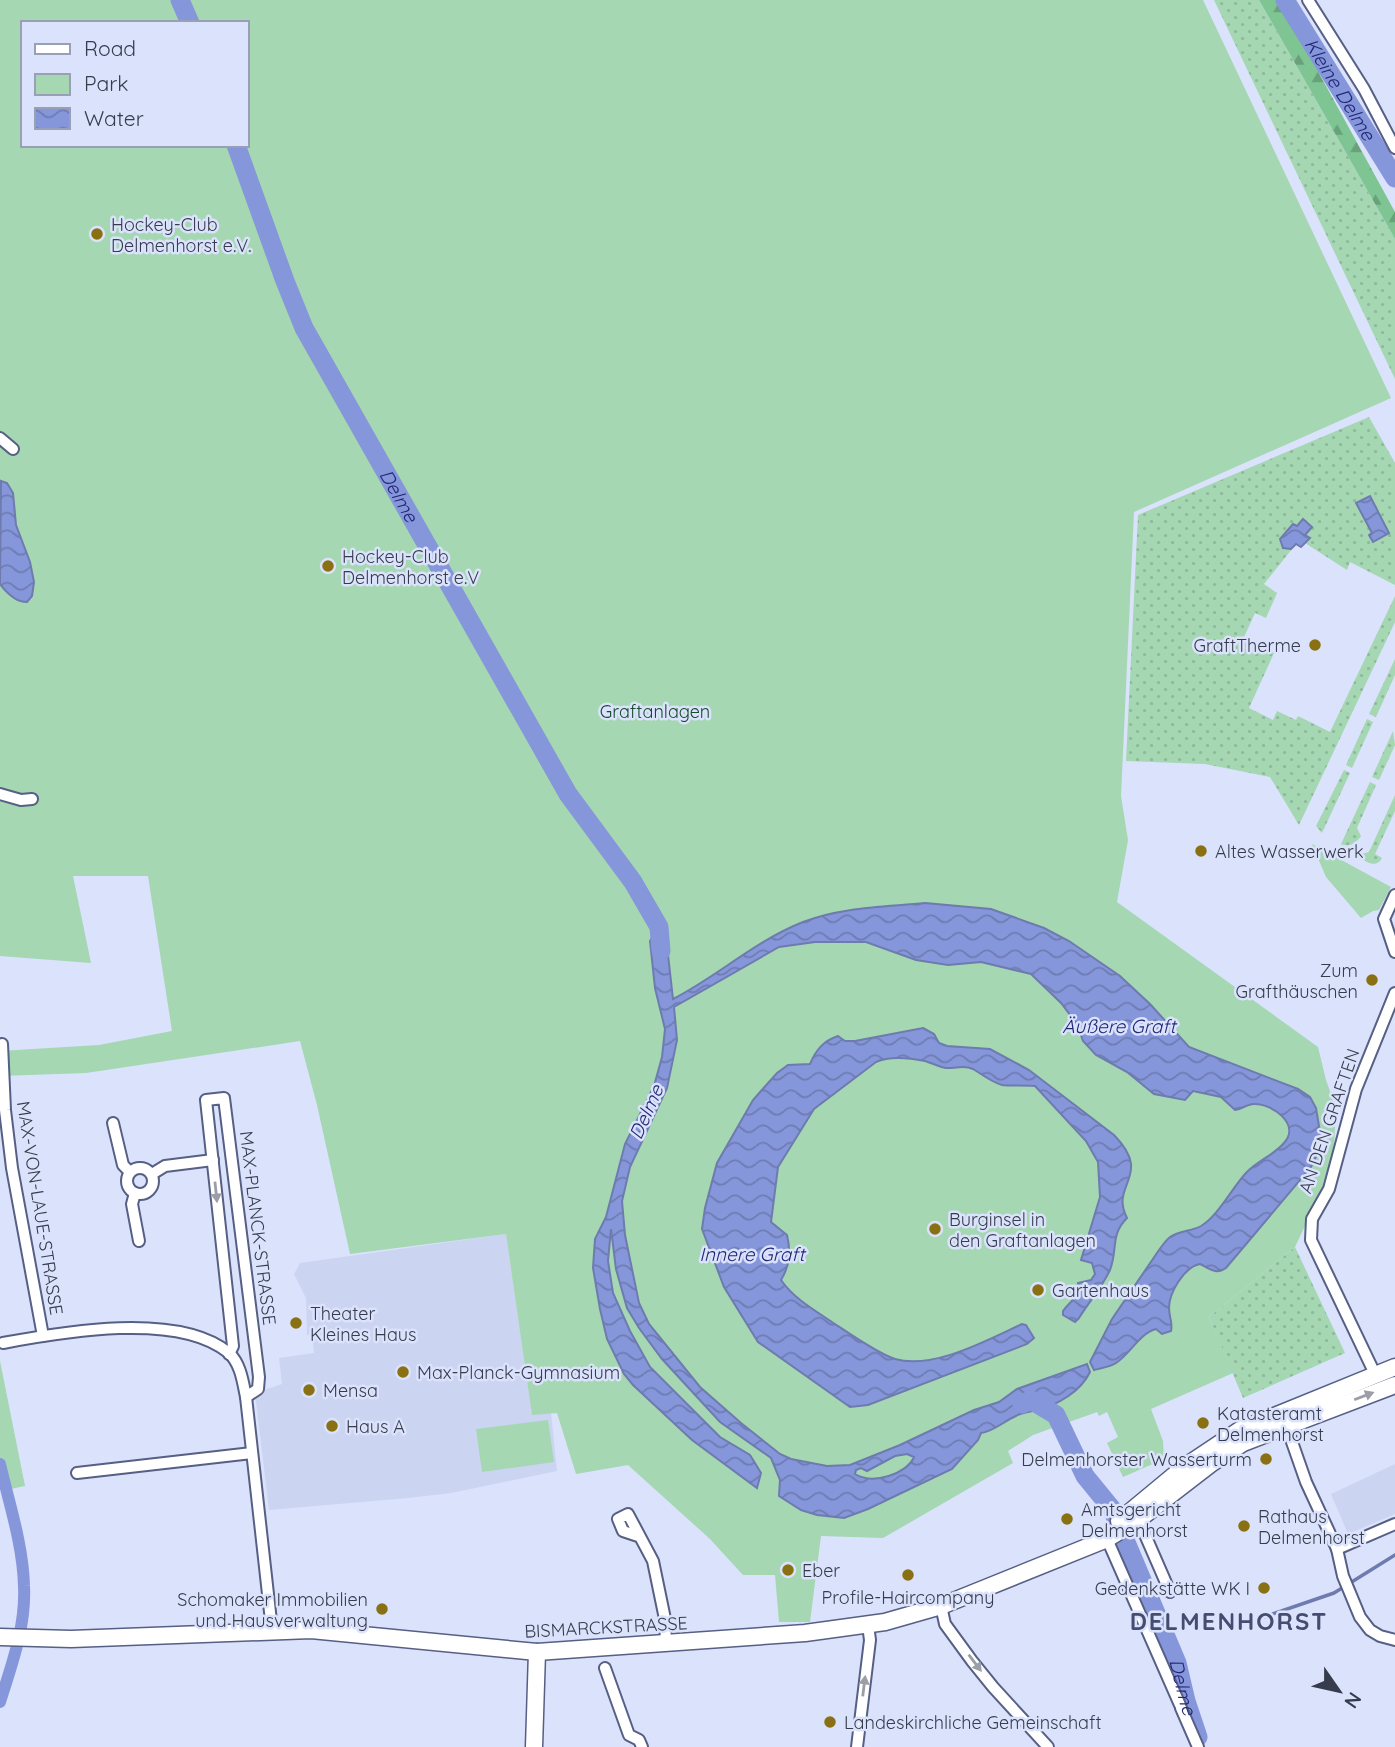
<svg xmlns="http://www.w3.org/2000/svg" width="1395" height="1747" font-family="Quicksand,sans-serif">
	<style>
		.built { fill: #cbd4f1 }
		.grass { fill: url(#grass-dots) }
		.forest { fill: url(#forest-firs) }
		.park { fill: #a4d7b2; fill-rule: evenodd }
		.water { fill: url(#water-waves); stroke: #6e7baf; stroke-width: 2; fill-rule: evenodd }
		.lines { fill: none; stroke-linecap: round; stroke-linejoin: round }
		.stream { stroke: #6e7baf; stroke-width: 3.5 }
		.canal { stroke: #8696da; stroke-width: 12 }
		.river { stroke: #8696da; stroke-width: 19 }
		.minor-casing { stroke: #565f84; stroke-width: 14 }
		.secondary-casing { stroke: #565f84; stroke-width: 19 }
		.minor { stroke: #fff; stroke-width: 10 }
		.secondary { stroke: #fff; stroke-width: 16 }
		.oneway { fill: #9b9ea6 }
		.poi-dot { fill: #897113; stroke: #dbe2fc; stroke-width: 2.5 }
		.labels { text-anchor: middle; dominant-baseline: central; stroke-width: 5; stroke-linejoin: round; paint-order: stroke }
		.poi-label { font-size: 18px; fill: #373c4c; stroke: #dbe2fc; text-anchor: start }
		.park-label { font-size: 18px; fill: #164b2b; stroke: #dbe2fc }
		.street-label { font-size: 18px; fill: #373c4c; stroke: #dbe2fc }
		.water-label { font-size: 19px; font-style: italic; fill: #212775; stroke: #dbe2fc }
		.district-label { font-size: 24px; font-weight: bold; letter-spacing: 2px; fill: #444d70; stroke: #dbe2fc }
	</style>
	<defs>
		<pattern id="grass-dots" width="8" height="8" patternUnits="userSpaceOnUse" patternTransform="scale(1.75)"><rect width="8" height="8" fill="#a4d7b2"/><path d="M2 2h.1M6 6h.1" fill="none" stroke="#8eb99b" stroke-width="1.8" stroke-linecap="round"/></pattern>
		<pattern id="forest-firs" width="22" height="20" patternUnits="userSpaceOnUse" patternTransform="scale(1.75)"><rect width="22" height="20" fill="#7ec593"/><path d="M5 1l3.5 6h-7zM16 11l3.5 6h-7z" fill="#68a17a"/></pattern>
		<pattern id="water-waves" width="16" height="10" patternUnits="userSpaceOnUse" patternTransform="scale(1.75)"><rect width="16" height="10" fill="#8696da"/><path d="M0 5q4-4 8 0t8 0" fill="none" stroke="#6e7cb3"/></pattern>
	</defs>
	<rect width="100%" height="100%" fill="#dbe2fc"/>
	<!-- built -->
	<g class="built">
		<polygon points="506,1234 532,1414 551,1413 557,1471 451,1493 408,1498 269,1510 255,1393 282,1384 279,1358 314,1353 312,1335 307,1335 306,1298 294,1274 300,1263"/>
		<polygon points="1395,1464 1395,1514 1348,1534 1331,1494"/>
	</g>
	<!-- grass -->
	<g class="grass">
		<polygon points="1214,0 1259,0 1395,239 1395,379"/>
		<polygon points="1369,417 1395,463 1395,585 1350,562 1347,570 1305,543 1309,539 1296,544 1264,584 1277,593 1266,618 1255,613 1244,637 1274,653 1249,708 1273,720 1277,711 1296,720 1298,716 1330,732 1395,596 1395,622 1299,825 1270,777 1205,764 1126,761 1138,515"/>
		<polygon points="1395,659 1395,675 1376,717 1369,714"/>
		<polygon points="1367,719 1373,722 1352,768 1346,765"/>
		<polygon points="1393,731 1395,745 1379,780 1372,777"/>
		<polygon points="1344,770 1350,773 1322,833 1316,826"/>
		<path d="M1370 782 1376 785 1357 828 1361 836C1356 843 1349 848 1341 844Z"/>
		<path d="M1395 795V811L1375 854 1382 858 1380 861C1374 867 1367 862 1362 859L1361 854 1369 852Z"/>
		<polygon points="1295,1247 1345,1353 1243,1398 1209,1317"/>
	</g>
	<!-- forest -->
	<polygon class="forest" points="1259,0 1279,0 1395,212 1395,239"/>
	<!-- park -->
	<g class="park">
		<path d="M0 0H1203L1391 398 1134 512 1121 796 1128 840 1117 902 1318 1047 1326 1080 1336 1108 1334 1147 1321 1192 1295 1247 1209 1317 1233 1373 1151 1409 1163 1441 1164 1459 1123 1477 1107 1443 1118 1437 1107 1412 1099 1416 1097 1412 1033 1435 1008 1451 1013 1463 883 1538 821 1536 810 1622H779L775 1575H743L710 1539 628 1465 576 1474 557 1413 532 1415 506 1234 350 1254 317 1105 300 1041 86 1073 0 1076V1051L99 1045 172 1031 148 876H73L91 963 0 956ZM23 23H247V145H23Z"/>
		<polygon points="1312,844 1391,887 1379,910 1373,911 1361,918 1326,877"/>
		<polygon points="0,1361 25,1486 1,1491 0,1485"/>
		<polygon points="548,1420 554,1462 482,1472 476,1429"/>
	</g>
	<!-- water -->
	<g class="water">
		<path d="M1 481 7 483 13 493 16 525 30 562 34 582 32 596 27 602C16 602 6 592 0 584Z"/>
		<polygon points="1370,496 1389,533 1373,542 1369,535 1372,533 1356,503"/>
		<polygon points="1303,519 1312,527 1305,535 1310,538 1301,547 1296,544 1291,549 1283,548 1280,539 1293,524 1297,526"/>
		<path d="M925 903 991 909 1044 928 1069 941 1120 976 1150 1004 1189 1047 1298 1089 1310 1097 1316 1108 1322 1144 1311 1167 1226 1268C1216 1275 1210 1269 1200 1264 1184 1267 1169 1293 1169 1308 1169 1317 1173 1323 1171 1331L1162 1334 1156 1329C1140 1333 1130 1354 1116 1363 1110 1367 1101 1368 1094 1370L1090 1362 1112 1319 1159 1250C1162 1246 1166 1240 1170 1237 1179 1231 1192 1231 1201 1226 1218 1216 1232 1188 1246 1173 1257 1161 1274 1155 1284 1143 1301 1124 1272 1104 1255 1104 1248 1103 1243 1109 1235 1110L1221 1097 1193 1091 1185 1100 1154 1094 1127 1072 1096 1055 1083 1041 1077 1024 1061 1003 1031 974 981 962 948 965 916 960 866 942H815L779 947 674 1007 677 1040 667 1088 630 1167 622 1201 625 1235 639 1303 649 1324 700 1387 741 1423 780 1454 791 1459 827 1466 850 1465 900 1445 974 1410 999 1402 1017 1389 1087 1364 1090 1372C1081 1391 1058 1405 1037 1410 1030 1412 1023 1412 1016 1416 1004 1421 993 1432 981 1433L978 1440 952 1469 868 1509 844 1518 817 1515 801 1510 779 1496 780 1480 771 1458 720 1422 662 1359 639 1328 627 1308 616 1269 611 1229 608 1261 613 1293 630 1331 650 1367 720 1437 750 1455 761 1473 757 1488 692 1440 633 1385 624 1374 607 1339 600 1309 593 1268 595 1239 606 1217 625 1144 654 1086 662 1057 665 1029 655 988 650 941 659 927 665 928 673 999C718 976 755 941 803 922 841 907 885 907 925 903ZM907 1454 914 1457C907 1474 873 1485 855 1474L856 1470 861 1468 867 1471 895 1456Z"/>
		<path d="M923 1028 934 1034 939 1043 947 1046 990 1049 1029 1070 1114 1135C1154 1176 1109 1184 1127 1218 1110 1235 1118 1249 1110 1270 1102 1287 1089 1302 1079 1318L1075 1322 1063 1315V1311C1071 1300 1079 1298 1078 1283L1091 1280 1095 1274 1092 1263 1081 1260 1100 1197 1098 1162 1086 1141 1035 1086C1026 1085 1008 1086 1002 1085 991 1082 982 1074 973 1069 963 1064 955 1069 946 1068 939 1067 932 1063 925 1061 910 1058 889 1056 876 1062L814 1109 778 1167 771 1222 787 1235C791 1252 790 1265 781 1280 794 1299 816 1311 835 1324 850 1334 879 1354 895 1359 933 1370 987 1340 1022 1324L1026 1325 1034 1338 1027 1344 868 1405 850 1407 758 1342 724 1287 702 1229 705 1208 717 1163 753 1100 777 1073 788 1065 810 1064C816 1050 823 1041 838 1036L845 1041H855Z"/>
	</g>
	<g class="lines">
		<!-- stream -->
		<polyline class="stream" points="1258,1619 1334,1593 1395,1555"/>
		<!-- canal -->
		<path class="canal" d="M0 1464C9 1503 23 1545 24 1586 26 1626 12 1664 0 1702"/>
		<!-- river -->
		<g class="river">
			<polyline points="180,0 190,23"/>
			<path id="s1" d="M1285 0 1395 178"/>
			<path id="s2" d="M236 145 285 281 304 328 568 794 633 882 659 927 661 951"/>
			<path id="s3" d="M1022 1404 1031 1400 1056 1415 1085 1476 1112 1509 1177 1663 1186 1701 1198 1737"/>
		</g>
		<!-- minor casing -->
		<g class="minor-casing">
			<g id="minor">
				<polyline points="1308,0 1364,89 1395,148"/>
				<polyline points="0,438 13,449"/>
				<polyline points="0,794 21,800 32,799"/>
				<polyline points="1395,895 1384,919 1395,952"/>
				<polyline points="2,1044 5,1110 12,1168 43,1336"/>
				<polyline points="113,1123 123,1165 130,1172"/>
				<circle cx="140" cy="1181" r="13"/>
				<polyline points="152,1174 165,1166 213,1160"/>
				<polyline points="135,1193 132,1204 139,1241"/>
				<path d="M3 1343C62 1332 179 1311 229 1353 241 1364 243 1383 246 1397L272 1630"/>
				<polyline points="229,1354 233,1346 206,1100 224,1098 259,1377 258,1389 246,1397"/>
				<polyline points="1375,1374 1311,1240 1312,1219 1329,1189 1356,1089 1395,993"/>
				<polyline points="1285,1422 1306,1482 1337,1549 1343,1576 1360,1617 1370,1630 1380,1636 1395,1640"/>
				<polyline points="77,1473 252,1453"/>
				<polyline points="1136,1514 1170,1592"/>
				<polyline points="638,1536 623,1531 618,1519 628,1514 653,1561 665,1619 666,1643"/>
				<polyline points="1107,1539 1180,1705"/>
				<polyline points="1337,1549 1395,1524"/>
				<polyline points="941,1606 945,1624 972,1661 993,1687 1048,1747"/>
				<polyline points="605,1668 629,1735 639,1740 642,1747"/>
				<polyline points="1181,1708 1198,1747"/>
				<polyline points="857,1747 870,1640 868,1625"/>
			</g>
		</g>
		<!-- secondary casing -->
		<g class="secondary-casing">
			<g id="secondary">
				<polyline points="1119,1521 1183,1468 1240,1430 1395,1367"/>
				<polyline points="0,1637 71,1639 311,1630 537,1652 805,1633 885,1622 941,1606 1107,1539 1138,1520 1212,1463 1243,1443 1395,1385"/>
				<polyline points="534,1747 537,1652"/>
			</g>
		</g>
		<!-- minor -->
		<use href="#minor" class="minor"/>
		<!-- secondary -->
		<use href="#secondary" class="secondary"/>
	</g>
	<!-- one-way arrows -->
	<defs><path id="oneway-solid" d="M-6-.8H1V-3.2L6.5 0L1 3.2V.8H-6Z" transform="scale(1.75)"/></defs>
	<g class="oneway">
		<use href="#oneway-solid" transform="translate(216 1192) rotate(84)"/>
		<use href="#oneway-solid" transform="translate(1364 1396) rotate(-21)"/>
		<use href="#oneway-solid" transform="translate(975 1663) rotate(53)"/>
		<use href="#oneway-solid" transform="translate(864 1686) rotate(-83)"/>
	</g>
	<!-- markers -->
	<g class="poi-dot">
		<circle cx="97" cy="234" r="7"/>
		<circle cx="328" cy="566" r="7"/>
		<circle cx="1315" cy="645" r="7"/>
		<circle cx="1201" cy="851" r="7"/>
		<circle cx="1372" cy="980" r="7"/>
		<circle cx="935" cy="1229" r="7"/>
		<circle cx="1038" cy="1290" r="7"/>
		<circle cx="296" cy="1323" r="7"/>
		<circle cx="403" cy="1372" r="7"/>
		<circle cx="309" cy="1390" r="7"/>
		<circle cx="1203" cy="1423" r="7"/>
		<circle cx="332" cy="1426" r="7"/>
		<circle cx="1266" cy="1459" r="7"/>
		<circle cx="1067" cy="1519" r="7"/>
		<circle cx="1244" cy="1526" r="7"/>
		<circle cx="788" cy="1570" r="7"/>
		<circle cx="908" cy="1575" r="7"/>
		<circle cx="1264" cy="1588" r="7"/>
		<circle cx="382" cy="1609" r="7"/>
		<circle cx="830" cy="1722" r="7"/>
	</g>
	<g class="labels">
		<!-- poi labels -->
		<g class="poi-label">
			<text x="111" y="224">Hockey-Club<tspan x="111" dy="21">Delmenhorst e.V.</tspan></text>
			<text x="342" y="556">Hockey-Club<tspan x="342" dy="21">Delmenhorst e.V</tspan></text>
			<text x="1301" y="645" text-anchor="end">GraftTherme</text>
			<text x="1215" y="851">Altes Wasserwerk</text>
			<text x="1358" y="970" text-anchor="end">Zum<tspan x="1358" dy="21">Grafthäuschen</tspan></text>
			<text x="949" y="1219">Burginsel in<tspan x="949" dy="21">den Graftanlagen</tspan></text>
			<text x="1052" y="1290">Gartenhaus</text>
			<text x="310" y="1313">Theater<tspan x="310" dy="21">Kleines Haus</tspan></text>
			<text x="417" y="1372">Max-Planck-Gymnasium</text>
			<text x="323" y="1390">Mensa</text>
			<text x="1217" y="1413">Katasteramt<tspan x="1217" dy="21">Delmenhorst</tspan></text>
			<text x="346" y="1426">Haus A</text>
			<text x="1252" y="1459" text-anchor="end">Delmenhorster Wasserturm</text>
			<text x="1081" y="1509">Amtsgericht<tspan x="1081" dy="21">Delmenhorst</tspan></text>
			<text x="1258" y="1516">Rathaus<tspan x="1258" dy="21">Delmenhorst</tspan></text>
			<text x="802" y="1570">Eber</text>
			<text x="1250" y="1588" text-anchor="end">Gedenkstätte WK I</text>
			<text x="908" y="1597" text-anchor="middle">Profile-Haircompany</text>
			<text x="368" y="1599" text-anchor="end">Schomaker Immobilien<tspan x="368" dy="21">und Hausverwaltung</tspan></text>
			<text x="844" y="1722">Landeskirchliche Gemeinschaft</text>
		</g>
		<!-- park labels -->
		<g class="park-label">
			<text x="655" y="711">Graftanlagen</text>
		</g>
		<!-- street labels -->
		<g class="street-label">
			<text transform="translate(1329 1121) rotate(-71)">AN DEN GRAFTEN</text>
			<text transform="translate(40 1208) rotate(81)">MAX-VON-LAUE-STRASSE</text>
			<text transform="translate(258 1228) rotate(83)">MAX-PLANCK-STRASSE</text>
			<text transform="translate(606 1627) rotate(-3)">BISMARCKSTRASSE</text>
		</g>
		<!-- water labels -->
		<g class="water-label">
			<text stroke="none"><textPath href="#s1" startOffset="105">Kleine Delme</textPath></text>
			<text stroke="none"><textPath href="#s2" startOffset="388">Delme</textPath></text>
			<text x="1119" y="1026">Äußere Graft</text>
			<text transform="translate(646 1112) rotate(-66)">Delme</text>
			<text x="752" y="1254">Innere Graft</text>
			<text stroke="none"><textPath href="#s3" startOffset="341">Delme</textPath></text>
		</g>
		<!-- district labels -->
		<g class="district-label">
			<text x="1229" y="1621">DELMENHORST</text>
		</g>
	</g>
	<!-- legend -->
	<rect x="21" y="21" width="228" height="126" fill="#dbe2fc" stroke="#99a0b6" stroke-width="2"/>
	<rect x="35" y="44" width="35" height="10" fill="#ffffff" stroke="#99a0b6" stroke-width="2"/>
	<text x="84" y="56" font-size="21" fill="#373c4c">Road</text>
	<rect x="35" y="74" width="35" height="21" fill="#a4d7b2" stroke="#99a0b6" stroke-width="2"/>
	<text x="84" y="91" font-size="21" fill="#373c4c">Park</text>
	<rect x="35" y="108" width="35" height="21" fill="url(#water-waves)" stroke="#99a0b6" stroke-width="2"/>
	<text x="84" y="126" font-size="21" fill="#373c4c">Water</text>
	<!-- north arrow -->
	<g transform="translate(1339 1691) rotate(124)" stroke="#dbe2fc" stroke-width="5" paint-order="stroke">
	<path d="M0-5L12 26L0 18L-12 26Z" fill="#373c4c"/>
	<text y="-10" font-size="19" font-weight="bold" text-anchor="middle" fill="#373c4c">N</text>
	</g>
</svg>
